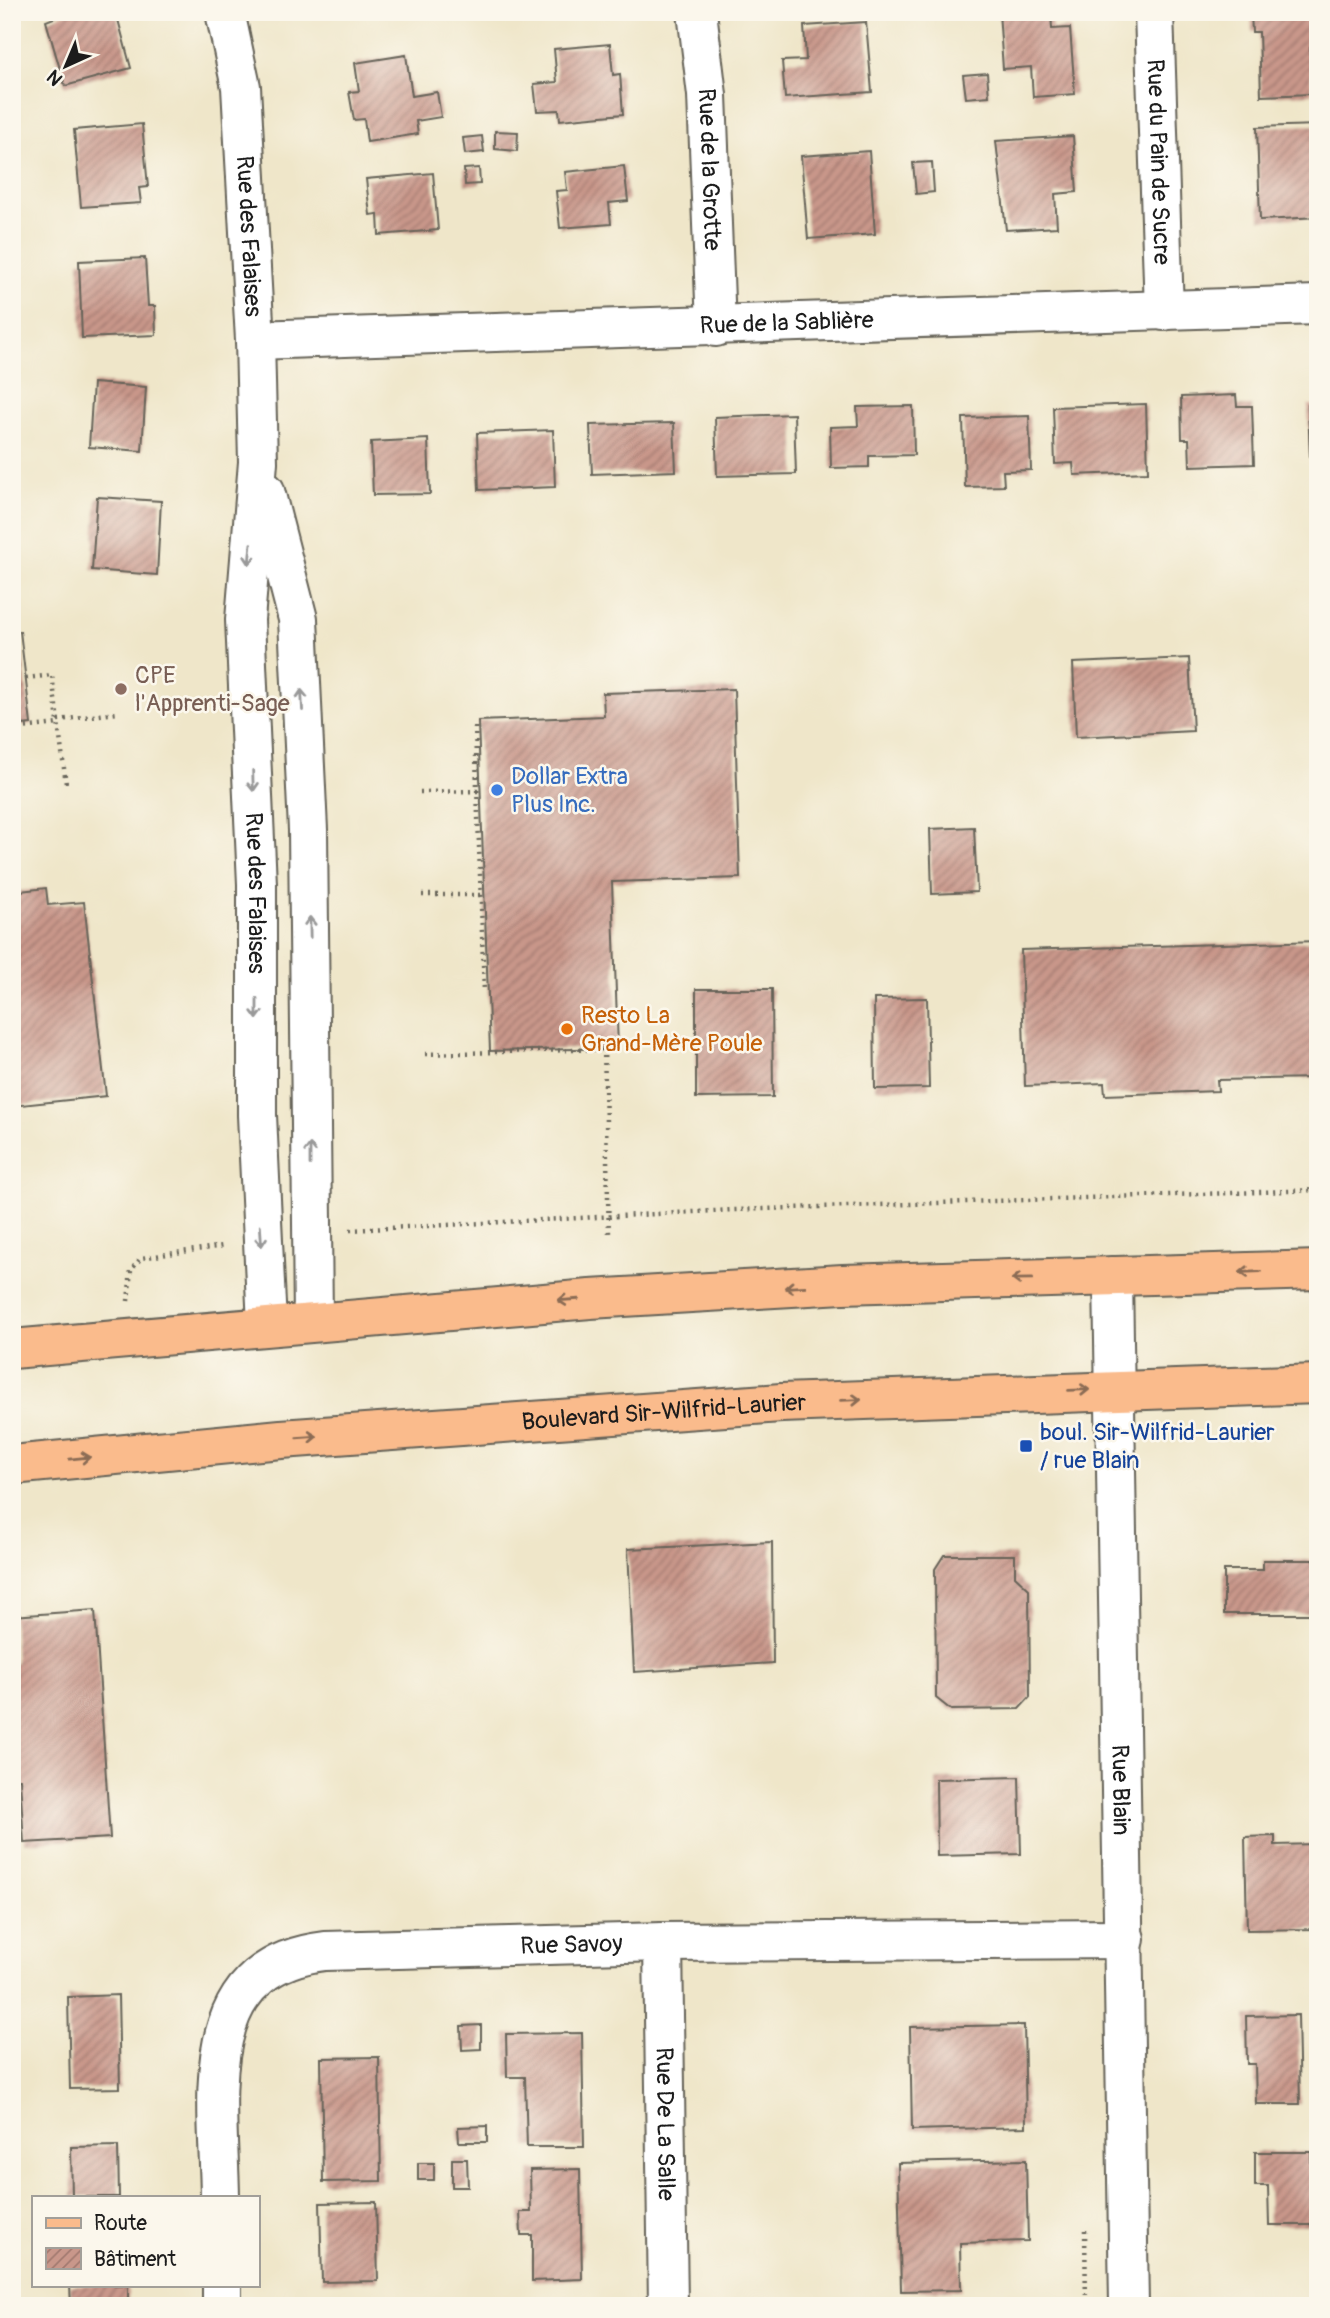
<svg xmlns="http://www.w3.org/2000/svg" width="1330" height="2318" font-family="Pangolin,sans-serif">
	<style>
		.building { fill: url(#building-hatch) }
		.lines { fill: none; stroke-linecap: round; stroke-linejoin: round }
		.minor-casing { stroke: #666359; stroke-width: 42 }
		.primary-casing { stroke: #666359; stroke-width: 42 }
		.path { stroke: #666359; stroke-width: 4.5; stroke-dasharray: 2 5; stroke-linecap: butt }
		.minor { stroke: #fff; stroke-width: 38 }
		.primary { stroke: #fabb8c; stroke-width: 38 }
		.oneway { stroke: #999 }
		.oneway2 { stroke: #8b6c54 }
		.education-dot { fill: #8d6e63; stroke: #fbf7ec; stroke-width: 2.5 }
		.shop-dot { fill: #3f7fe0; stroke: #fbf7ec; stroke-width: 2.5 }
		.food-dot { fill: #e8710a; stroke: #fbf7ec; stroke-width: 2.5 }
		.transit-dot { fill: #1a4fb4; stroke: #fbf7ec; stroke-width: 2.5 }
		.labels { text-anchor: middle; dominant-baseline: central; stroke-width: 5; stroke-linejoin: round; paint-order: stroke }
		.street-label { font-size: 24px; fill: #1c1c1c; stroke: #fbf7ec }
		.education-label { font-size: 24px; fill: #785e54; stroke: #fbf7ec; text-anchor: start }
		.shop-label { font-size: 24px; fill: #366cbe; stroke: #fbf7ec; text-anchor: start }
		.food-label { font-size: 24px; fill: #c56008; stroke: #fbf7ec; text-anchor: start }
		.transit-label { font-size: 24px; fill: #164399; stroke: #fbf7ec; text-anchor: start }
	</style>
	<defs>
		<pattern id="building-hatch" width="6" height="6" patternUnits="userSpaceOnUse" patternTransform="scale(1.75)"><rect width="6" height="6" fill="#c9978a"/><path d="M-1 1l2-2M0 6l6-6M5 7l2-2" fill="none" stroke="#a27a70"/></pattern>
	</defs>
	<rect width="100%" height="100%" fill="#fbf7ec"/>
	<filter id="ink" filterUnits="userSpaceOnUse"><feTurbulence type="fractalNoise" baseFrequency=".0143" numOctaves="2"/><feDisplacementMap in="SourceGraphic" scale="14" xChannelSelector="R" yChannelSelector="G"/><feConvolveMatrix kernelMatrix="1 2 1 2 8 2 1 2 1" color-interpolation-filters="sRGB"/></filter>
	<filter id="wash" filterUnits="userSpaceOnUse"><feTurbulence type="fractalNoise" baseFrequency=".00686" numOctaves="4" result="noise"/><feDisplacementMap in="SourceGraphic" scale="28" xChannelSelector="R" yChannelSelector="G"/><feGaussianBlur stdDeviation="1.57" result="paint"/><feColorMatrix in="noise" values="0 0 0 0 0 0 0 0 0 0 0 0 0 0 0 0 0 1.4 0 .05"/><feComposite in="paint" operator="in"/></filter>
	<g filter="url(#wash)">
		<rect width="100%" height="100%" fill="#efe6c9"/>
		<g id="blocks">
			<!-- building -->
			<g class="building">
				<polygon points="69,12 116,12 131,68 65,86 46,21"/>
				<polygon points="999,12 1051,12 1052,29 1070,28 1075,94 1033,97 1031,67 1003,69"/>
				<polygon points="1251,12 1318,12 1318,47 1310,48 1312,94 1261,96 1259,32 1252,32"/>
				<polygon points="866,22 872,92 785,98 782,61 806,60 804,26"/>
				<polygon points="610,44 613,75 620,74 623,114 560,120 559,110 537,111 534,84 557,82 554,49"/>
				<polygon points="406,55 412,96 437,92 441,117 416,121 418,134 367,142 364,119 354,120 349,92 359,91 355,63"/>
				<polygon points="987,73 989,96 966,98 963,75"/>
				<polygon points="142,124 148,187 139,188 141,203 81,207 74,130"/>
				<polygon points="1318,125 1318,217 1260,220 1257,127"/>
				<polygon points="495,131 518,132 517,151 495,149"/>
				<polygon points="482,136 484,152 465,154 463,138"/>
				<polygon points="1073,136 1077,192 1055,194 1057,227 1006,230 996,141"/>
				<polygon points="869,151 875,234 808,239 801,156"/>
				<polygon points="932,162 934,192 916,194 913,163"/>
				<polygon points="624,166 628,201 609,203 611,224 560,228 556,191 567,190 565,172"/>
				<polygon points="479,168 480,184 465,185 464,169"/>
				<polygon points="433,173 438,230 379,235 378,214 370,215 366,179"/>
				<polygon points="145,258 148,306 155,306 156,335 82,338 79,261"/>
				<polygon points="93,383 146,387 142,451 89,447"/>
				<polygon points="1236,395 1237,406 1252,406 1254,464 1190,466 1189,439 1182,439 1181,397"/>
				<polygon points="1146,404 1148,472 1074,475 1073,463 1055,464 1053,407"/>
				<polygon points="1308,405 1318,405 1318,457 1310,457"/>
				<polygon points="913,406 914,455 869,456 869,467 831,468 830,427 858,426 857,407"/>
				<polygon points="794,414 796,474 717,476 715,417"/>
				<polygon points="1029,416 1031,470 1003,471 1004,486 965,487 963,418"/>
				<polygon points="674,423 676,471 592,474 590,425"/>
				<polygon points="553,430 555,487 479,490 477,433"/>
				<polygon points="428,439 430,494 373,495 371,442"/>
				<polygon points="97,497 161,501 157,575 92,570"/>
				<polygon points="20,631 31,724 12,726 12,632"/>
				<polygon points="1189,658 1193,731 1076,737 1073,663"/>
				<polygon points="734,689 740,878 612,882 618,1048 490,1051 478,721 604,716 603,693"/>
				<polygon points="974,827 977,892 932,894 930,829"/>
				<polygon points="46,888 48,905 84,902 106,1096 12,1106 12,892"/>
				<polygon points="1318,941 1318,1078 1217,1080 1218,1091 1105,1095 1104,1083 1025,1086 1021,950"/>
				<polygon points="696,989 772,989 773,1097 696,1098"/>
				<polygon points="927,998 929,1088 875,1089 874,999"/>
				<polygon points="772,1542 773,1663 634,1672 628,1549"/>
				<polygon points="944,1555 1015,1555 1015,1576 1029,1589 1030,1697 1019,1709 951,1710 936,1698 935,1569"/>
				<polygon points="1263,1560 1318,1560 1318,1614 1224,1614 1224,1570 1263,1570"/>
				<polygon points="95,1610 110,1838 24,1843 20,1779 12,1779 12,1664 16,1663 13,1616"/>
				<polygon points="1019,1777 1021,1854 937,1856 936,1779"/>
				<polygon points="1275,1836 1275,1845 1318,1844 1318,1929 1247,1930 1245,1837"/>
				<polygon points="118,1995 120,2088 70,2089 68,1997"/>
				<polygon points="1298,2015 1300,2104 1256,2104 1255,2064 1247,2064 1246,2016"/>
				<polygon points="481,2025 481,2049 462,2050 461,2026"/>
				<polygon points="1024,2025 1026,2127 912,2130 910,2027"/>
				<polygon points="582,2033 584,2147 527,2147 525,2077 507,2077 506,2034"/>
				<polygon points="379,2057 381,2181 323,2182 321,2058"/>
				<polygon points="487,2126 487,2142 459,2142 458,2127"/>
				<polygon points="118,2146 119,2197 72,2197 71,2147"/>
				<polygon points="1255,2152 1311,2152 1312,2225 1269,2225 1268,2186 1255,2186"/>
				<polygon points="452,2159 467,2159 468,2187 452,2187"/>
				<polygon points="1026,2160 1028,2241 960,2243 961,2290 901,2291 898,2163"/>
				<rect x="418" y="2163" width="16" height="17"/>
				<polygon points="580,2169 582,2279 532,2281 532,2235 521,2235 520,2212 531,2212 530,2170"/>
				<polygon points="376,2202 378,2281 322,2282 320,2203"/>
				<polygon points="70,2285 128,2285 128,2306 71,2306"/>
			</g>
		</g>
	</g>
	<g filter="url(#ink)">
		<use href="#blocks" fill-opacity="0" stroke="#666359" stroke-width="2"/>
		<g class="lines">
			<!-- minor casing -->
			<g class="minor-casing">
				<g id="minor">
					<path id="s1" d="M225 12 241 87 255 340 258 462 245 620 257 884V1115L267 1325"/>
					<path id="s2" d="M697 12 707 95 716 327"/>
					<path id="s3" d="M1154 12 1164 311"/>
					<path id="s4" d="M255 340 1318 305"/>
					<polyline points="265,491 298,619 308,830 313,1321"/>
					<path id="s5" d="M1113 1276 1129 2306"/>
					<path id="s6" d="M663 1942 668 2306"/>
					<path id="s7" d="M220 2197C219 2100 192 1967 325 1951L663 1942 1125 1939"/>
					<polyline points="222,2285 222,2306"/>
				</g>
			</g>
			<!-- primary casing -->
			<g class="primary-casing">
				<g id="primary">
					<polyline points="12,1349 590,1299 843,1284 1318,1270"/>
					<path id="s8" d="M12 1465 281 1439 781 1403 1318 1384"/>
				</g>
			</g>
			<!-- path -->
			<g class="path">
				<polyline points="26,678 52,675 66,784"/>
				<polyline points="58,720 117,713"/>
				<polyline points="475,727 484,992"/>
				<polyline points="12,729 58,724"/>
				<polyline points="12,782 12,789"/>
				<polyline points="420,792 480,791"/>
				<polyline points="422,895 480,895"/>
				<polyline points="604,1049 609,1234"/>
				<polyline points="425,1054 609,1049"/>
				<polyline points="350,1230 733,1210 1318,1190"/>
				<polyline points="128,1301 131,1270 141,1258 223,1246"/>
				<polyline points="1085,2230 1086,2306"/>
			</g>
			<!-- minor -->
			<use href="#minor" class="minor"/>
			<!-- primary -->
			<use href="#primary" class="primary"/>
		</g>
		<!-- one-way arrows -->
		<defs><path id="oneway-shaft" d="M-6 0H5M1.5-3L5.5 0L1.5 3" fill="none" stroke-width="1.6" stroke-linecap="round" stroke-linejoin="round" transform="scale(1.75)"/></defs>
		<g class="oneway">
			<use href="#oneway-shaft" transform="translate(250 554) rotate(95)"/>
			<use href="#oneway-shaft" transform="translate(302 700) rotate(-93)"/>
			<use href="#oneway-shaft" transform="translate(253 781) rotate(88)"/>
			<use href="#oneway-shaft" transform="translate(310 927) rotate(-91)"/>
			<use href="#oneway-shaft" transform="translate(257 1009) rotate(90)"/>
			<use href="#oneway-shaft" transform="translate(310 1154) rotate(-90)"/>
			<use href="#oneway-shaft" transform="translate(261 1236) rotate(86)"/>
		</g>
		<g class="oneway2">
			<use href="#oneway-shaft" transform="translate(1250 1272) rotate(178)"/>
			<use href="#oneway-shaft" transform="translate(1022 1279) rotate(179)"/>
			<use href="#oneway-shaft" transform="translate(795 1287) rotate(177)"/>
			<use href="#oneway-shaft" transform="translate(568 1300) rotate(176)"/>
			<use href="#oneway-shaft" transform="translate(1079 1390) rotate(-2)"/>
			<use href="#oneway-shaft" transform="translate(851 1400) rotate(-2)"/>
			<use href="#oneway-shaft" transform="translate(307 1437) rotate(-4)"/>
			<use href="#oneway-shaft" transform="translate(80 1458) rotate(-6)"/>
		</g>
	</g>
	<!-- markers -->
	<circle class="education-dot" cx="121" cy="689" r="7"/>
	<circle class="shop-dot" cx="497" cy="790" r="7"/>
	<circle class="food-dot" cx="567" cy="1029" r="7"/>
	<rect class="transit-dot" x="1019" y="1439" width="14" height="14" rx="3.5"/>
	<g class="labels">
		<!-- street labels -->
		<g class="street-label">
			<text stroke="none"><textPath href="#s3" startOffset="150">Rue du Pain de Sucre</textPath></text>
			<text stroke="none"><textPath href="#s2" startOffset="158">Rue de la Grotte</textPath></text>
			<text stroke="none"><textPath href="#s1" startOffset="226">Rue des Falaises</textPath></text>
			<text stroke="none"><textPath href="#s4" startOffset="532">Rue de la Sablière</textPath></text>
			<text stroke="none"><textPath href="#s1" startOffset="884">Rue des Falaises</textPath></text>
			<text stroke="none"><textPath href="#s8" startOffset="654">Boulevard Sir-Wilfrid-Laurier</textPath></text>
			<text stroke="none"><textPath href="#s5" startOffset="514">Rue Blain</textPath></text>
			<text stroke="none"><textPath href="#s7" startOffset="550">Rue Savoy</textPath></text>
			<text stroke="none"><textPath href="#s6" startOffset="182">Rue De La Salle</textPath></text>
		</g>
		<!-- education labels -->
		<g class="education-label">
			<text x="135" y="675">CPE<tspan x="135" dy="28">l'Apprenti-Sage</tspan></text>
		</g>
		<!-- shop labels -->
		<g class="shop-label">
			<text x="511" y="776">Dollar Extra<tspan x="511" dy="28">Plus Inc.</tspan></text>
		</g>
		<!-- food labels -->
		<g class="food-label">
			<text x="581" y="1015">Resto La<tspan x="581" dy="28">Grand-Mère Poule</tspan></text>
		</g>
		<!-- transit labels -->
		<g class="transit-label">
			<text x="1040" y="1432">boul. Sir-Wilfrid-Laurier<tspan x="1040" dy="28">/ rue Blain</tspan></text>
		</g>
	</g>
	<!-- margin -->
	<rect width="1330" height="2318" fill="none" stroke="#fbf7ec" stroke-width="42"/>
	<!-- legend -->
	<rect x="32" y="2196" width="228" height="91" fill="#fbf7ec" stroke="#a29f99" stroke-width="2"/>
	<rect x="46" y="2218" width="35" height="10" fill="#fabb8c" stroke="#a29f99" stroke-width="2"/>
	<text x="94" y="2230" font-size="21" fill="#1c1c1c">Route</text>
	<rect x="46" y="2248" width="35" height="21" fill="url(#building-hatch)" stroke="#a29f99" stroke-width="2"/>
	<text x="94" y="2266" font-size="21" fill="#1c1c1c">Bâtiment</text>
	<!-- north arrow -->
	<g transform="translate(66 66) rotate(224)" stroke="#fbf7ec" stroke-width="5" paint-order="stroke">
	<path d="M0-5L12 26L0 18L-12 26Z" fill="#1c1c1c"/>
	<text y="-10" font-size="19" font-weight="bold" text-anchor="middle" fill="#1c1c1c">N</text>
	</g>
</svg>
